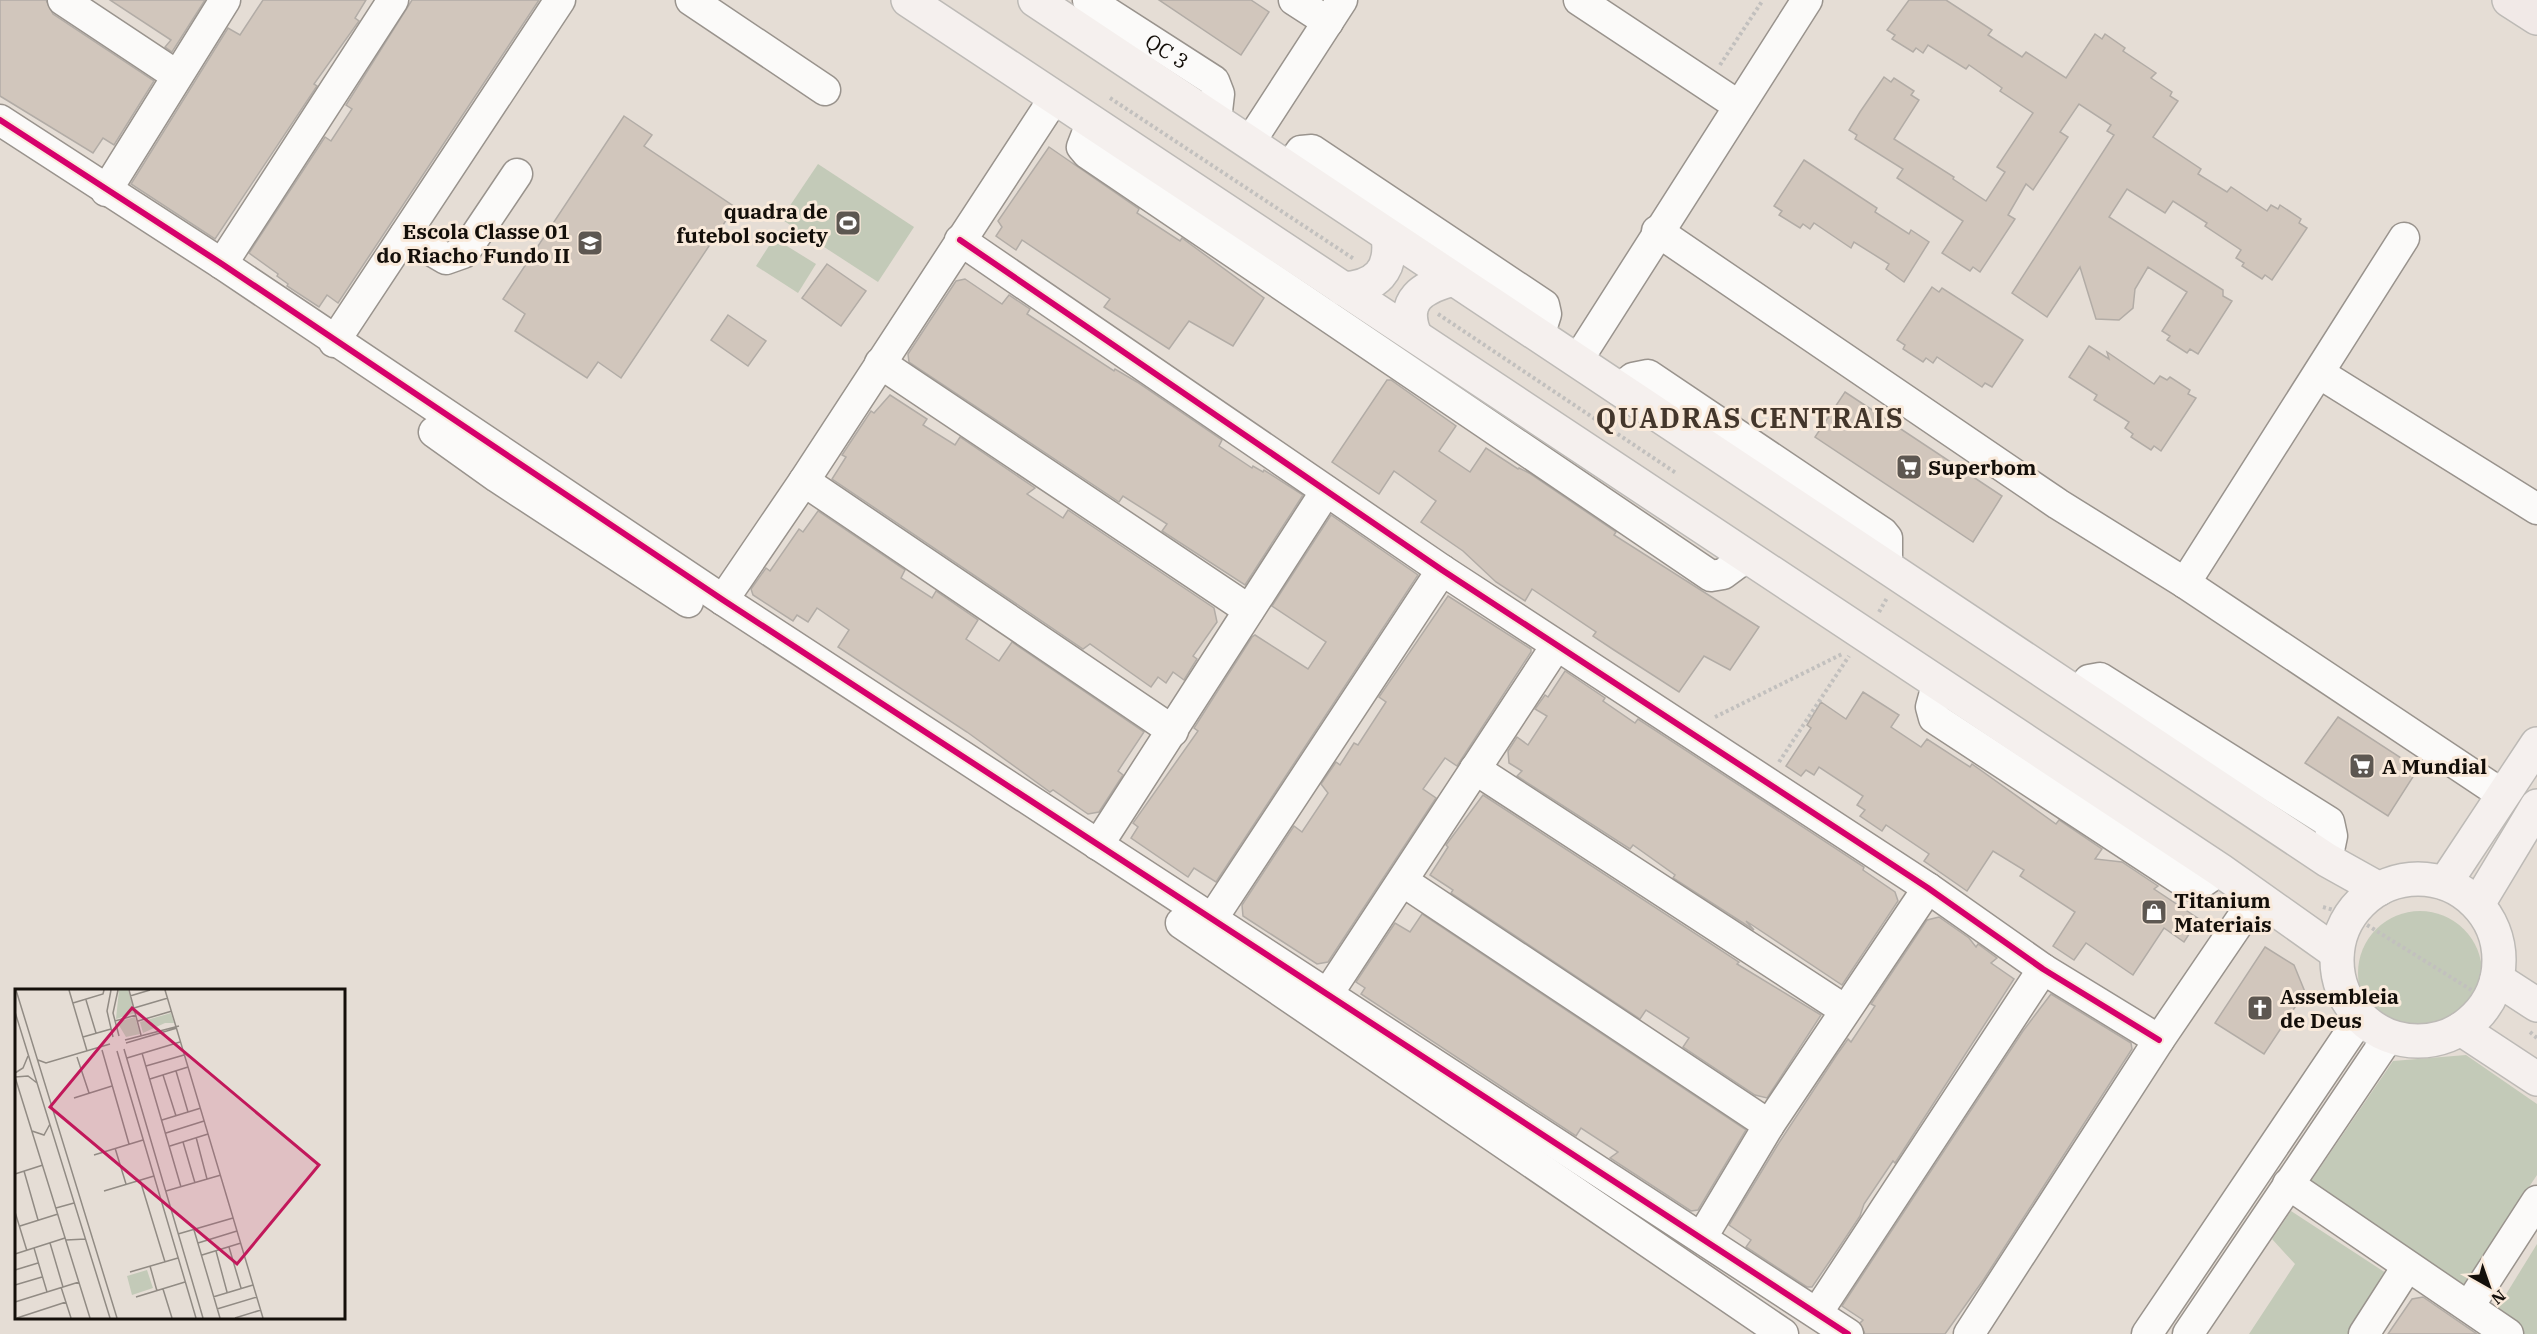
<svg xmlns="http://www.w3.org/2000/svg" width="2537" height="1334" font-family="'IBM Plex Serif',serif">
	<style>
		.green { fill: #c3cab8 }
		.building { fill: #d1c6bc; stroke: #b2aca6; stroke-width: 1.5 }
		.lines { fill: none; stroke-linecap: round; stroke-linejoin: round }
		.minor-casing { stroke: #99938d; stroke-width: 33 }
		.major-casing { stroke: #bdbab6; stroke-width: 36 }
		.highway-casing { stroke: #bdbab6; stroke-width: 36 }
		.path { stroke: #c2c0be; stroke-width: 4; stroke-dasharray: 3 3; stroke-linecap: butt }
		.minor { stroke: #fbfaf9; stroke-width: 30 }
		.major { stroke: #f5f0ee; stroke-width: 33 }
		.highway { stroke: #f1e9e7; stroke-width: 33 }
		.cycleway-casing { stroke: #f9eadb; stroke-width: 10 }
		.cycleway { stroke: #d6006c; stroke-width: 6 }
		.labels { text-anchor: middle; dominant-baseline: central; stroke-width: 6; stroke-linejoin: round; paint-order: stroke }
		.street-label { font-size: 21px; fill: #140f0a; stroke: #f9eadb }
		.poi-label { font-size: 21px; font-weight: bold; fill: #140f0a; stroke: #f9eadb; text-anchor: start }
		.district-label { font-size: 27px; font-weight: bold; letter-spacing: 1.5px; fill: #43362b; stroke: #f9eadb }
		.inset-road { fill: none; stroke: #918b84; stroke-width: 1.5 }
		.view { fill: #c2185b; fill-opacity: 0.15; stroke: #c2185b; stroke-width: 3 }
		.inset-edge { fill: none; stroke: #140f0a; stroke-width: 3 }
	</style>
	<rect width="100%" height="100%" fill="#e5ddd5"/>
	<!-- green -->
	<g class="green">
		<polygon points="818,164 914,227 878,282 781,219"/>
		<polygon points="774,238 816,264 798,293 756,266"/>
		<circle cx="2420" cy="973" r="62"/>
		<polygon points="2466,1055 2537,1104 2537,1175 2464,1284 2332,1206 2337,1198 2311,1181 2393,1061"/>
		<polygon points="2291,1211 2389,1275 2350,1334 2249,1334 2295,1264 2272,1239"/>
		<polygon points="2537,1244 2537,1334 2517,1334 2492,1317"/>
	</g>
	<!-- building -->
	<g class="building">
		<polygon points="0,0 46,0 53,14 154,81 114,145 103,138 93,153 0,96"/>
		<polygon points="110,0 205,0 172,52 165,47 171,40"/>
		<polygon points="263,0 366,0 355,18 359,21 314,84 317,86 215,239 131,184 228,28 240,35"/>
		<polygon points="412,0 539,0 338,303 327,295 319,307 287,286 288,284 277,276 278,274 249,253 325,137 331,141 352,109 346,105"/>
		<polygon points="1159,0 1251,0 1269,12 1241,55"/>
		<polygon points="1909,0 1946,0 1992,30 1988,35 2022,57 2026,52 2066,78 2095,34 2102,39 2105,34 2125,48 2123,51 2156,73 2151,78 2172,92 2170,96 2178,101 2153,137 2201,169 2198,174 2227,192 2231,187 2267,211 2271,205 2278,209 2280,205 2301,219 2299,223 2307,228 2272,280 2265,275 2262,279 2242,266 2244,263 2236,258 2241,250 2205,226 2207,223 2173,201 2165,213 2127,189 2109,217 2223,290 2223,296 2232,301 2198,354 2190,349 2187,353 2167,340 2170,336 2162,331 2187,292 2148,267 2135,289 2133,308 2119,320 2096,319 2080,267 2047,317 2012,293 2114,135 2107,131 2111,125 2079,104 2060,132 2068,137 2033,190 2026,184 2008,215 2015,219 1980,272 1973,267 1970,271 1942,253 1963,221 1897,178 1903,169 1855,139 1857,135 1849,130 1860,112 1884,77 1891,82 1894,78 1914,91 1911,95 1919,100 1894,139 1954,177 1953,179 1986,201 2005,172 1997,167 2033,113 2000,91 2002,88 1969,65 1966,69 1928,45 1923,53 1916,48 1913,52 1892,39 1895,35 1887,30"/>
		<polygon points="624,116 652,135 644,146 735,207 621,378 598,362 587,378 515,331 525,314 503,299"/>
		<polygon points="1049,147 1139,209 1137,213 1180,241 1182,238 1264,298 1233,346 1189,321 1169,349 1104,307 1110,299 1022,240 1016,250 996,236 1002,227 998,221"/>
		<polygon points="1804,160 1877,208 1875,212 1909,234 1911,230 1929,242 1904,282 1886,269 1889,264 1854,242 1851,248 1814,223 1810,229 1803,224 1800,228 1779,215 1782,211 1774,206"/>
		<polygon points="827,264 866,291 841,326 802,298"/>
		<polygon points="965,279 1002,304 1009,295 1030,309 1027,314 1114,371 1115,369 1137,382 1222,440 1219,446 1252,468 1253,466 1263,472 1264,470 1303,495 1245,585 1162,531 1167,524 1123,496 1119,502 909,362 908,354 956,281"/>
		<polygon points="1932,287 1939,292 1942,288 2023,340 1992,387 1985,383 1982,387 1937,357 1933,363 1926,358 1923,362 1903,349 1905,345 1897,340"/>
		<polygon points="728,315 766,341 748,366 711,340"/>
		<polygon points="2089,346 2109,359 2107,352 2154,384 2160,376 2167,380 2170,377 2190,390 2188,394 2196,398 2161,451 2154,446 2151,450 2131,437 2133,434 2125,428 2129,422 2094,400 2097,395 2069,377"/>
		<polygon points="1387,380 1391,380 1456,426 1439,451 1470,472 1486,448 1518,469 1519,468 1529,473 1616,532 1614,535 1759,627 1730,670 1704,656 1679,692 1614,650 1593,636 1596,632 1532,589 1525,601 1496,582 1463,551 1421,522 1436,501 1394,471 1379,494 1332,462"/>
		<polygon points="1845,392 2002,496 1973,542 1815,437"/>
		<polygon points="890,395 927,419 923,425 955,445 960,437 1035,488 1027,494 1063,518 1068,510 1214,608 1217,622 1193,656 1197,659 1184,680 1173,672 1166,683 1158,677 1151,687 1090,644 1083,649 832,479 846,457 842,455 871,411 874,413"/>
		<polygon points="818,511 905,570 901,578 932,598 936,591 978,620 966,639 999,661 1012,642 1144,732 1118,771 1123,775 1099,812 1088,814 1053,790 1050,792 967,732 838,647 849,630 817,608 808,622 797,615 793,621 753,595 751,589 766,568 770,571 799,529 803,532"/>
		<polygon points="1331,515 1418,575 1216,882 1194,868 1188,877 1131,838 1138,827 1133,823 1198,731 1194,728 1252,637 1255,635 1308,669 1326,642 1272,606"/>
		<polygon points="1448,596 1531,649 1531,652 1457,766 1445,758 1423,789 1436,798 1328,962 1317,964 1243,916 1242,905 1294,826 1302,832 1328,793 1321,784 1336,762 1340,765 1354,743 1358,745 1386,702 1379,697"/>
		<polygon points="1565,671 1605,698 1603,701 1635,723 1638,719 1864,867 1863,870 1895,892 1898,901 1842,985 1746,921 1754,930 1673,878 1675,875 1633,845 1630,849 1517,776 1522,771 1509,763 1508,751 1517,737 1528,745 1547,716 1535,709 1545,695 1548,697"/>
		<polygon points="1863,692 1899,715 1891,727 1921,747 1927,739 1970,767 1972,764 2056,824 2059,820 2102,849 2095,859 2122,862 2158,886 2154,889 2199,919 2184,942 2164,928 2133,975 2086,943 2074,960 2053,946 2075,912 2020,876 2024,870 1993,851 1967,891 1924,861 1929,854 1886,825 1882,831 1860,816 1865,810 1857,805 1863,796 1819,767 1814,775 1806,770 1801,776 1786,766 1811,728 1807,725 1821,702 1846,719"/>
		<polygon points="2338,717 2418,769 2388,816 2305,763"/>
		<polygon points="1483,795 1739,962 1737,964 1821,1015 1767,1098 1755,1095 1683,1047 1689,1038 1646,1010 1640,1019 1451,893 1453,890 1430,875 1448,847 1446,845"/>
		<polygon points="1422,914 1746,1130 1698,1210 1691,1211 1610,1158 1618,1152 1581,1128 1576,1136 1361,994 1365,988 1356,982 1395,923 1410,932"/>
		<polygon points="1939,917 1969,938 1976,947 1978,944 1997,958 1991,963 2014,979 1895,1163 1893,1161 1864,1204 1860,1216 1838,1249 1812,1287 1807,1287 1746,1247 1751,1240 1729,1225 1777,1146 1836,1056 1848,1039 1851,1042 1875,1006 1871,1004 1927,920"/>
		<polygon points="2265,947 2294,965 2305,992 2264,1054 2215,1023"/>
		<polygon points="2051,994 2131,1043 2132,1049 1984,1279 1945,1334 1865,1334 1860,1323 1863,1320 1842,1306 2023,1031"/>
		<polygon points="2423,1297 2477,1334 2388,1334 2412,1299"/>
	</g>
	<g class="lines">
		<!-- minor casing -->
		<g class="minor-casing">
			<g id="minor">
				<polyline points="63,0 176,75"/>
				<polyline points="691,0 825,90"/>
				<path id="s1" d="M1088 0 1214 81 1219 94 1216 120"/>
				<polyline points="1294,0 1328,22"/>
				<polyline points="1579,0 1739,106"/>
				<polyline points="0,120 222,264 723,600 1848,1334"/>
				<polyline points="1092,121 1082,147 1087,153 1711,576 1723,574 1746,557"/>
				<polyline points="1250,142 1342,0"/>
				<polyline points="1288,169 1301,151 1312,150 1544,305 1546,314 1539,336"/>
				<polyline points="106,191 225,0"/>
				<polyline points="1657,231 2058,504 2185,583 2503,795"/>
				<polyline points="405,235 446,259 463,253 470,244 517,174"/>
				<polyline points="960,240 1442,570 1928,888 2043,969 2159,1040"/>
				<polyline points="222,264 393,0"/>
				<polyline points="334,342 560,0"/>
				<polyline points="1577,361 1807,0"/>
				<polyline points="880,363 1249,610"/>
				<polyline points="2319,373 2537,509"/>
				<polyline points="1619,390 1633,378 1648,375 1883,533 1887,538 1887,567"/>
				<polyline points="434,432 497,477 688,602"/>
				<polyline points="804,481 1173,731"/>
				<polyline points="2185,583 2404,238"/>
				<polyline points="723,600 804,481 1055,97"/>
				<polyline points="1937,685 1931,707 1934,718 2189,885 2198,885 2220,870"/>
				<polyline points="2079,693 2089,680 2100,678 2329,822 2332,836 2327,860"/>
				<polyline points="1475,769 1845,1010"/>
				<polyline points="1098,845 1326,491"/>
				<polyline points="1404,882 1769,1125"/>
				<polyline points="1212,919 1442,570"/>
				<polyline points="1181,923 1783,1334"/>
				<polyline points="1327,995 1556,646"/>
				<polyline points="2288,1184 2508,1334"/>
				<polyline points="1702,1237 1769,1125 1928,888"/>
				<polyline points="2469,1306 2537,1201"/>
				<polyline points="1817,1313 2043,969"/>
				<polyline points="1969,1334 2159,1040 2257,896"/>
				<polyline points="2147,1334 2360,1018"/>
				<polyline points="2188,1334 2389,1036"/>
				<polyline points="2364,1334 2407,1267"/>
			</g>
		</g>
		<!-- major casing -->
		<g class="major-casing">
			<g id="major">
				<polyline points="908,0 2220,870 2337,953"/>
				<polyline points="1035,0 2327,860 2379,889"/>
				<path d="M1343 289C1376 287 1393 271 1388 236"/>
				<path d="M1415 335C1400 300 1423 287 1453 279"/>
				<circle cx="2418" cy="960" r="81"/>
				<polyline points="2445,883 2537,744"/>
				<polyline points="2478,904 2537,806"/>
				<polyline points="2497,979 2537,1005"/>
				<polyline points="2461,1029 2537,1079"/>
			</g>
		</g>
		<!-- highway casing -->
		<g class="highway-casing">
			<polyline id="highway" points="2509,0 2537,18"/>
		</g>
		<!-- path -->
		<g class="path">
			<polyline points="1720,65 1763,0"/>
			<polyline points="1110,98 1354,259"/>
			<polyline points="1438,314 1676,473"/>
			<polyline points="1879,612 1887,598"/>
			<polyline points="1715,717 1842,654"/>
			<polyline points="1779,762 1849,656"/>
			<polyline points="2323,907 2351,915 2473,991"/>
			<polyline points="2530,1032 2537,1038"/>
		</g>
		<!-- minor -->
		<use href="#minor" class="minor"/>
		<!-- major -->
		<use href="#major" class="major"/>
		<!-- highway -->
		<use href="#highway" class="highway"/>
		<!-- cycleway casing -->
		<g class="cycleway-casing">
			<g id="cycleway">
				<polyline points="0,120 222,264 723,600 1848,1334"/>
				<polyline points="960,240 1442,570 1928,888 2043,969 2159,1040"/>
			</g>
		</g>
		<!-- cycleway -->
		<use href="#cycleway" class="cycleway"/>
	</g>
	<!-- icons -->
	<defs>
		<g id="stadium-square" transform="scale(1.35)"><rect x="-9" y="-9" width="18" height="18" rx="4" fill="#5d5751" stroke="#f9eadb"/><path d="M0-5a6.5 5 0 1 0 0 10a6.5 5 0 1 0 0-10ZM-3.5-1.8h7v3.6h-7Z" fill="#fff"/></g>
		<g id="school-square" transform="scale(1.35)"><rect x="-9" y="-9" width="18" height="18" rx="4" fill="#5d5751" stroke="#f9eadb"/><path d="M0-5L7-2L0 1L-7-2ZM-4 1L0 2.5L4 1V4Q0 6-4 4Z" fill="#fff"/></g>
		<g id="supermarket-square" transform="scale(1.35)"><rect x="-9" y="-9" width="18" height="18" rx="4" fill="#5d5751" stroke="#f9eadb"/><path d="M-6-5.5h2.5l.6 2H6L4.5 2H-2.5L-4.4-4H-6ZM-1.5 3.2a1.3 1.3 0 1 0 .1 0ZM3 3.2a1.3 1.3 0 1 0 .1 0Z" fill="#fff"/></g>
		<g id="shop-square" transform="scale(1.35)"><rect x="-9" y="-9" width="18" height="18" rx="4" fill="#5d5751" stroke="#f9eadb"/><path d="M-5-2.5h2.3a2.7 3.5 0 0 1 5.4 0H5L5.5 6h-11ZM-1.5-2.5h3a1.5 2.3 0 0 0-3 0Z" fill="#fff"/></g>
		<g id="church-square" transform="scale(1.35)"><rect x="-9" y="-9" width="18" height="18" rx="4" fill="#5d5751" stroke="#f9eadb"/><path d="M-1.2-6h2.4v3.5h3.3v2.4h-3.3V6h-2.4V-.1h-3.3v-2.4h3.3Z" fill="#fff"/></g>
	</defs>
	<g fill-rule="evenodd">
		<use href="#stadium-square" x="848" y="223"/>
		<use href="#school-square" x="590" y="243"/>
		<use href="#supermarket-square" x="1909" y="467"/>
		<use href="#supermarket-square" x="2362" y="766"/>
		<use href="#shop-square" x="2154" y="912"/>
		<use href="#church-square" x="2260" y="1008"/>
	</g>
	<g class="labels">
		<!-- street labels -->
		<g class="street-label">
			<text stroke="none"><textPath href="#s1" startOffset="94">QC 3</textPath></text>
		</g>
		<!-- poi labels -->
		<g class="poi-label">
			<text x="828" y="211" text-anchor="end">quadra de<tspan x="828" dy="24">futebol society</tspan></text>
			<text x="570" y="231" text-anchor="end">Escola Classe 01<tspan x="570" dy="24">do Riacho Fundo II</tspan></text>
			<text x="1928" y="467">Superbom</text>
			<text x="2382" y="766">A Mundial</text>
			<text x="2174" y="900">Titanium<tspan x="2174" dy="24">Materiais</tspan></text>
			<text x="2280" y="996">Assembleia<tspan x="2280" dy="24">de Deus</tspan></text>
		</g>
		<!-- district labels -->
		<g class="district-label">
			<text x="1750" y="417">QUADRAS CENTRAIS</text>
		</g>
	</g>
	<!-- overview -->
	<g transform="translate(15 989)">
		<rect width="330" height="330" fill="#e5ddd5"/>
		<path d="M104 1H113L120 24 101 30ZM156 24 159 34H150L128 44 125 33ZM120 28 125 45 111 48 102 33ZM132 281 138 299 117 306 112 287Z" fill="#c3cab8"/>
		<path class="inset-road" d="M1 1 102 329M54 1 72 62M96 1 92 22 98 48M103 1 98 24 104 47M114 1 126 46M150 1 248 329M115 7 135 1M71 11 81 44M58 14 88 5 89 1M119 19 153 9M0 23 95 329M100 32 121 26M123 32 157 22M68 48 96 40M110 51 164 37M111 54 162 39M109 60 188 329M87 61 114 155M102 62 181 329M127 64 166 198M62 68 74 104M112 69 165 53M23 71 31 74 95 55M131 77 169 66M161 82 173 123M0 84 8 79 13 67M148 86 161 127M0 88 75 329M0 88 13 87 22 94M135 90 173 78M59 109 97 97M147 131 186 119M17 142 29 146 35 135M151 144 189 132M181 148 192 190M168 153 180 194M155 157 193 145M100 159 111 195M79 166 128 151M9 182 23 231M0 185 28 176M125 191 150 273M89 202 139 187M151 202 206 186M41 219 59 214M0 223 12 262M5 237 43 225M179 241 205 329M163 245 218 229M51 251 71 250M35 254 48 298M183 254 222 242M214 258 226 299M19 259 32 303M201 262 212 303M0 265 50 249M187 266 226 254M135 277 142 302M0 281 23 274M115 283 163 269M0 296 27 288M46 298 56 329M148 300 157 329M121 308 170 293M198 308 238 296M0 313 64 293M202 320 242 308M2 329 51 313M220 329 246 321"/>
		<path class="view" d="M117 19 304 176 222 275 35 118Z"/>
		<rect width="330" height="330" class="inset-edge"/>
	</g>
	<!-- north arrow -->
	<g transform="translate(2489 1286) rotate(140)" stroke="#f9eadb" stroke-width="4.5" paint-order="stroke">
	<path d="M0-4.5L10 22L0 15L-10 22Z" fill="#140f0a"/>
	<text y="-9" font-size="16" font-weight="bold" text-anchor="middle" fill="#140f0a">N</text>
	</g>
</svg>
